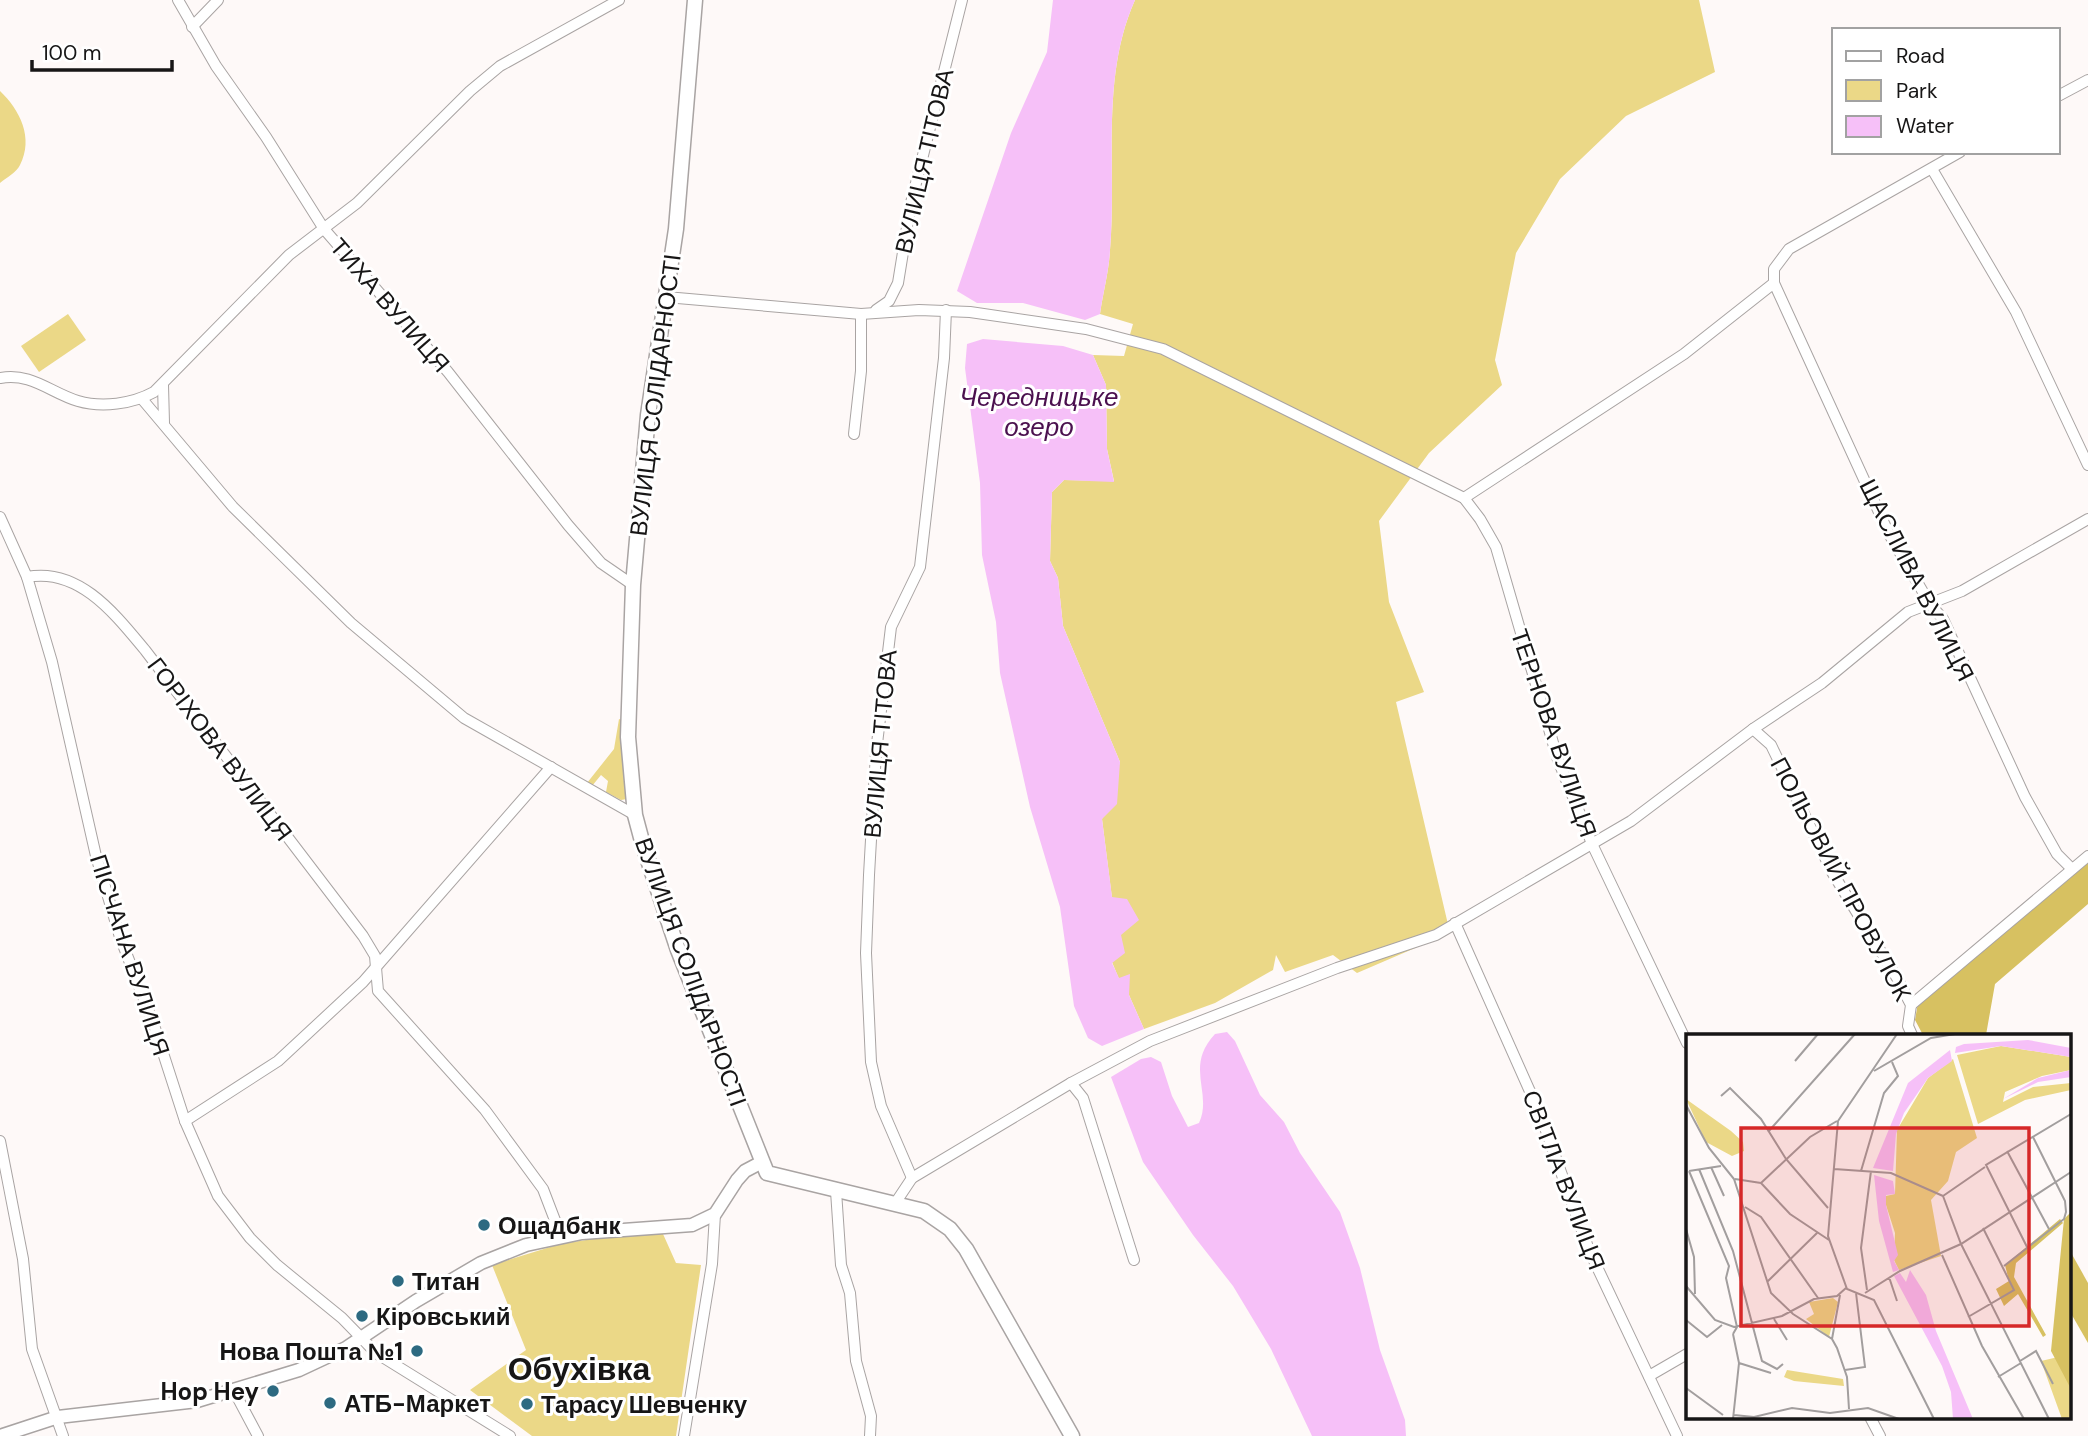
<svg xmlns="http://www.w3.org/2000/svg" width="2088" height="1436" font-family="'DM Sans',sans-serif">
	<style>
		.green { fill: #ebd887 }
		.forest { fill: #d7c161 }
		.water { fill: #f6c0f8 }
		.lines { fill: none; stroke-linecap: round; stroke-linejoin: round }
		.minor-casing { stroke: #a9a4a3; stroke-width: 12 }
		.tertiary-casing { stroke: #a9a4a3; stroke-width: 15 }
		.secondary-casing { stroke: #a9a4a3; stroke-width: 17 }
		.minor { stroke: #fff; stroke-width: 10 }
		.tertiary { stroke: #fff; stroke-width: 12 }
		.secondary { stroke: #fff; stroke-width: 14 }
		.poi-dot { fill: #2d6a81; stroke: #fff; stroke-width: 2.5 }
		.labels { text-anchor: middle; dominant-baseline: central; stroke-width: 6; stroke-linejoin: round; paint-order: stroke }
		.street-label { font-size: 24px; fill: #171616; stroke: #fff }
		.poi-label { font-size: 24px; font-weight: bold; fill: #171616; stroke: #fff; text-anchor: start }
		.water-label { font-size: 26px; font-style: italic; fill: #4b104f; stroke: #fff }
		.district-label { font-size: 32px; font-weight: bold; fill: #171616; stroke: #fff }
		.inset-road { fill: none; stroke: #a29e9e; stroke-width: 2 }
		.view { fill: #d62828; fill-opacity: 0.15; stroke: #d62828; stroke-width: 3.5 }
		.inset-edge { fill: none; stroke: #171616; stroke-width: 3.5 }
	</style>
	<rect width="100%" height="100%" fill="#fef9f8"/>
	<!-- green -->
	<g class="green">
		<path d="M1135 0H1699L1715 72 1626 116 1560 179 1516 253 1495 360 1502 385 1429 453 1379 521 1389 602 1424 692 1396 702 1450 933 1357 973 1333 955 1285 972 1276 955 1273 970 1215 1003 1144 1029 1129 995V975L1119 979 1112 962V898L1102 819 1120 762 1063 626 1058 578 1050 561 1052 492 1064 480 1114 481 1107 449 1106 385 1093 355 1124 356 1133 324 1100 314C1103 293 1109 271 1110 250 1117 168 1100 78 1135 0Z"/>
		<path d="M0 91C20 110 34 138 20 165 17 172 6 178 0 183Z"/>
		<polygon points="68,314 86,340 39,372 21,346"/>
		<polygon points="619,719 624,721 627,799 621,800 606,792 608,781 601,775 592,786 587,783 614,749"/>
		<polygon points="625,1234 663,1234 676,1263 701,1265 676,1436 532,1436 470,1390 526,1350 492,1265 560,1244"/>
	</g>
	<!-- forest -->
	<g class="forest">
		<polygon points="2088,861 2088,904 1995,984 1986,1035 1923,1035 1915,1020 1919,997"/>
		<polygon points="2069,1249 2088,1283 2088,1343 2069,1310"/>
	</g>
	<!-- water -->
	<g class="water">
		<path d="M1053 0H1135C1100 78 1117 168 1110 250 1109 271 1103 293 1100 314L1085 320 1023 303H977L957 291 1011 133 1047 52Z"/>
		<polygon points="983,339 1063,346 1093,355 1106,385 1107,449 1114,482 1064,480 1052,492 1050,561 1058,578 1063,626 1120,762 1117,804 1102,819 1112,897 1127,899 1139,920 1121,935 1125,953 1112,963 1119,978 1130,974 1129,995 1144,1029 1102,1046 1088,1038 1074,1006 1060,907 1030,807 1000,673 996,622 982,555 980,483 965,368 967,344"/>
		<path d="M1227 1032 1235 1041 1260 1095 1284 1122 1300 1153 1340 1212 1360 1268 1380 1350 1405 1420 1406 1436H1312L1271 1349 1233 1286 1193 1235 1143 1162 1111 1077 1141 1059 1151 1057 1161 1062 1172 1096 1188 1127 1199 1123C1213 1093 1184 1067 1215 1034Z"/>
	</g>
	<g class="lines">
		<!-- minor casing -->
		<g class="minor-casing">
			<g id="minor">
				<polyline points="178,0 216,66 266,137 324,229 448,372 568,525 601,563 633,585"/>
				<polyline points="192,27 218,0"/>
				<polyline points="2058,96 2088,80"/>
				<polyline points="1960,152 1789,249 1774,269 1774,283 1889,534 1930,604 1943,619 2025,797 2057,854 2072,869"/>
				<polyline points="1932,169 2016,312 2088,465"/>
				<polyline points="666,297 861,314 919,310 970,312 1086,329 1163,349 1464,498 1480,519 1496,547 1558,760 1593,846 1687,1043"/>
				<polyline points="876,310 889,301 898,283 911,203 962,0"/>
				<path d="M0 378C31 372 51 393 78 401 102 408 132 404 154 392L289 255 357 203 470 91 500 66 619 0"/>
				<polyline points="163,385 164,423"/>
				<polyline points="142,399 233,507 351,623 464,718 635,815"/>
				<polyline points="854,434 861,371 861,314"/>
				<polyline points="1464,498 1684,354 1774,283"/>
				<polyline points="0,517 27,577 52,662 96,856 120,937 154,1025 185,1121 218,1196 250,1238 277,1265 342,1318 376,1353 510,1436"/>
				<path d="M27 577C79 567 115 614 145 650L363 936 375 956 378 991 485 1110 543 1189 561 1236"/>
				<polyline points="1753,729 1771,745 1832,872 1897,978 1911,1005 1908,1026 1912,1035"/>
				<polyline points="1455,923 1540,1114 1589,1250 1677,1436"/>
				<polyline points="1911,1005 2088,856"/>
				<polyline points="1071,1083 1083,1098 1134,1260"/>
				<polyline points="185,1121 278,1061 363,982 551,767"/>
				<polyline points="0,1141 23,1259 32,1349 63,1436"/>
				<polyline points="912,1178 881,1106 871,1062 866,953 869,875 876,752 891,627 920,567 944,358 946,310"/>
				<polyline points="836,1191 841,1265 850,1293 856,1361 871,1416 870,1436"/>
				<polyline points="896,1202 912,1178 1071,1083 1150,1041 1337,968 1436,935 1631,821 1753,729 1822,683 1908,612 1962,591 2088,519"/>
				<polyline points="1649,1376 1687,1354"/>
				<polyline points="234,1391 258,1436"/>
				<polyline points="1870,1417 1880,1436"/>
				<polyline points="684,1436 712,1264 715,1214"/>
			</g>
		</g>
		<!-- tertiary casing -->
		<g class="tertiary-casing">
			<polyline id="tertiary" points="0,1436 58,1417 197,1401 299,1370 346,1348 416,1301 481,1263 526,1245 582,1233 692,1225 715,1214 737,1180 745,1171 762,1162"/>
		</g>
		<!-- secondary casing -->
		<g class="secondary-casing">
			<polyline id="secondary" points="695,0 676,229 648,415 633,585 628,737 635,815 643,845 678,950 767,1173 924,1211 950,1229 966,1249 1072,1436"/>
		</g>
		<!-- minor -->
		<use href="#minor" class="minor"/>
		<!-- tertiary -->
		<use href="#tertiary" class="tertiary"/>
		<!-- secondary -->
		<use href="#secondary" class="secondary"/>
	</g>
	<!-- markers -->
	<g class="poi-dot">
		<circle cx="484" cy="1225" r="7"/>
		<circle cx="398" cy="1281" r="7"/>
		<circle cx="362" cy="1316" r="7"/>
		<circle cx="417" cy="1351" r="7"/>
		<circle cx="273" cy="1391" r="7"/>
		<circle cx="330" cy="1403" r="7"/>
		<circle cx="527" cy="1404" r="7"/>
	</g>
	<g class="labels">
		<!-- street labels -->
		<g class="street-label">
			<text transform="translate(924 161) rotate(-77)">ВУЛИЦЯ ТІТОВА</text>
			<text transform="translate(390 305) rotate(49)">ТИХА ВУЛИЦЯ</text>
			<text transform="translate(655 395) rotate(-83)">ВУЛИЦЯ СОЛІДАРНОСТІ</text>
			<text transform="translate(1917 580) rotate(63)">ЩАСЛИВА ВУЛИЦЯ</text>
			<text transform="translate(1554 733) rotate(71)">ТЕРНОВА ВУЛИЦЯ</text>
			<text transform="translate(880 744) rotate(-85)">ВУЛИЦЯ ТІТОВА</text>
			<text transform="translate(220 749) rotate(53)">ГОРІХОВА ВУЛИЦЯ</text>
			<text transform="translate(1841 879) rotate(62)">ПОЛЬОВИЙ ПРОВУЛОК</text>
			<text transform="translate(130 955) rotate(72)">ПІСЧАНА ВУЛИЦЯ</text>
			<text transform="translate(691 972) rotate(70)">ВУЛИЦЯ СОЛІДАРНОСТІ</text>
			<text transform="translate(1564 1180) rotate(69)">СВІТЛА ВУЛИЦЯ</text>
		</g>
		<!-- poi labels -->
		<g class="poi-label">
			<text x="498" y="1225">Ощадбанк</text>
			<text x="412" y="1281">Титан</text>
			<text x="376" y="1316">Кіровський</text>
			<text x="403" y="1351" text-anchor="end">Нова Пошта №1</text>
			<text x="259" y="1391" text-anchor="end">Hop Hey</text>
			<text x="344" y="1403">АТБ-Маркет</text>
			<text x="541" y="1404">Тарасу Шевченку</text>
		</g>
		<!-- water labels -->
		<g class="water-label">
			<text x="1039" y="397">Чередницьке<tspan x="1039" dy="30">озеро</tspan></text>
		</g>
		<!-- district labels -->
		<g class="district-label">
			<text x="579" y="1369">Обухівка</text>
		</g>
	</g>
	<!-- overview -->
	<g transform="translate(1686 1034)">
		<rect width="385" height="385" fill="#fef9f8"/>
		<path d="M315 12 385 23V36L356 42 319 58 317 68 347 53 385 49V56L339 66 292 90 271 21ZM267 25 291 104 270 118 262 147 245 166 255 222 213 236 208 226 209 199 200 171V162L209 160 211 96 242 44ZM0 65 45 97 57 108 58 117 46 122 20 108ZM147 264 152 268 143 303 120 285 128 280 123 268ZM385 320V385H376L355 327ZM101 336 157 345 158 352 108 347 98 343Z" fill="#ebd887"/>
		<path d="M385 178V355L365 317 378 185ZM374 185 377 189 330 229 328 243 360 301 357 303 332 260 318 272 310 255 323 247 319 231Z" fill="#d7c161"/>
		<path d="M342 6 385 14V23L315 12 269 19 270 13 278 10ZM264 16 266 27 242 44 218 79 210 100 207 137 187 134 222 49ZM385 36V43L352 48 317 65 352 44ZM188 141 207 147 209 160 200 161V171L212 221 208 227 213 236 207 238 193 187ZM224 236 240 261 250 297 287 385H267L265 358 256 332 208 242 214 239 220 248Z" fill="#f6c0f8"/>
		<path class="inset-road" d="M211 0 152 87 142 202 161 255 188 266 248 385M109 27 132 0M188 37 245 4 269 0M35 62 44 54 75 85 100 125 142 174M0 71 23 114 48 145 85 259 107 280 146 305 151 314 161 343 163 375M82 98 169 0M321 117 363 195M25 133 38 162M13 135 47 217 76 327 91 335 97 330M148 135 205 139 257 162M3 137 43 232 40 244 51 293 47 300M3 137 35 132M175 137 198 59 212 42 206 28M49 145 75 149M75 149 124 103 151 87M75 149 104 180 143 206M257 162 275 210 363 385M257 162 299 133M59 173 75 183 132 264M0 195 8 223 9 260M341 213 300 131 385 80M256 221 296 312 338 385M318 232 378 185 380 178 379 167 347 103M203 243 211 267M81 248 131 199M0 252 29 286 48 293 96 282 128 265 151 262 160 254M181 256 175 214 185 137M179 259 214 237 275 210 385 138M282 283 328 256 297 194M88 285 101 306M0 286 21 303 36 291M146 305 154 261M334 327 350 317 367 350M53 329 85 339M159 336 179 333 170 259M312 343 335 329M0 354 37 381M48 381 68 383 106 374 144 379 182 374 213 385M47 385 53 329 47 300"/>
		<path class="view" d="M55 94H343V292H55Z"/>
		<rect width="385" height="385" class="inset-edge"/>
	</g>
	<!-- legend -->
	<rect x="1832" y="28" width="228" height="126" fill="#ffffff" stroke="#a2a2a2" stroke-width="2"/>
	<rect x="1846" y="51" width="35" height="10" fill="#ffffff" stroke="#a2a2a2" stroke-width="2"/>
	<text x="1896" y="63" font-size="21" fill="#171616">Road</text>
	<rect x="1846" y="80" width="35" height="21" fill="#ebd887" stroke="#a2a2a2" stroke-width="2"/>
	<text x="1896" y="98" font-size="21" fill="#171616">Park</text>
	<rect x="1846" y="116" width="35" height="21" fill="#f6c0f8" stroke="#a2a2a2" stroke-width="2"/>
	<text x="1896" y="133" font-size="21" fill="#171616">Water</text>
	<!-- scale -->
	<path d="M32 60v10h140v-10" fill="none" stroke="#171616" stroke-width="3.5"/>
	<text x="42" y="60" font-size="21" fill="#171616" stroke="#ffffff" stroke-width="5" paint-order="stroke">100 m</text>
</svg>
